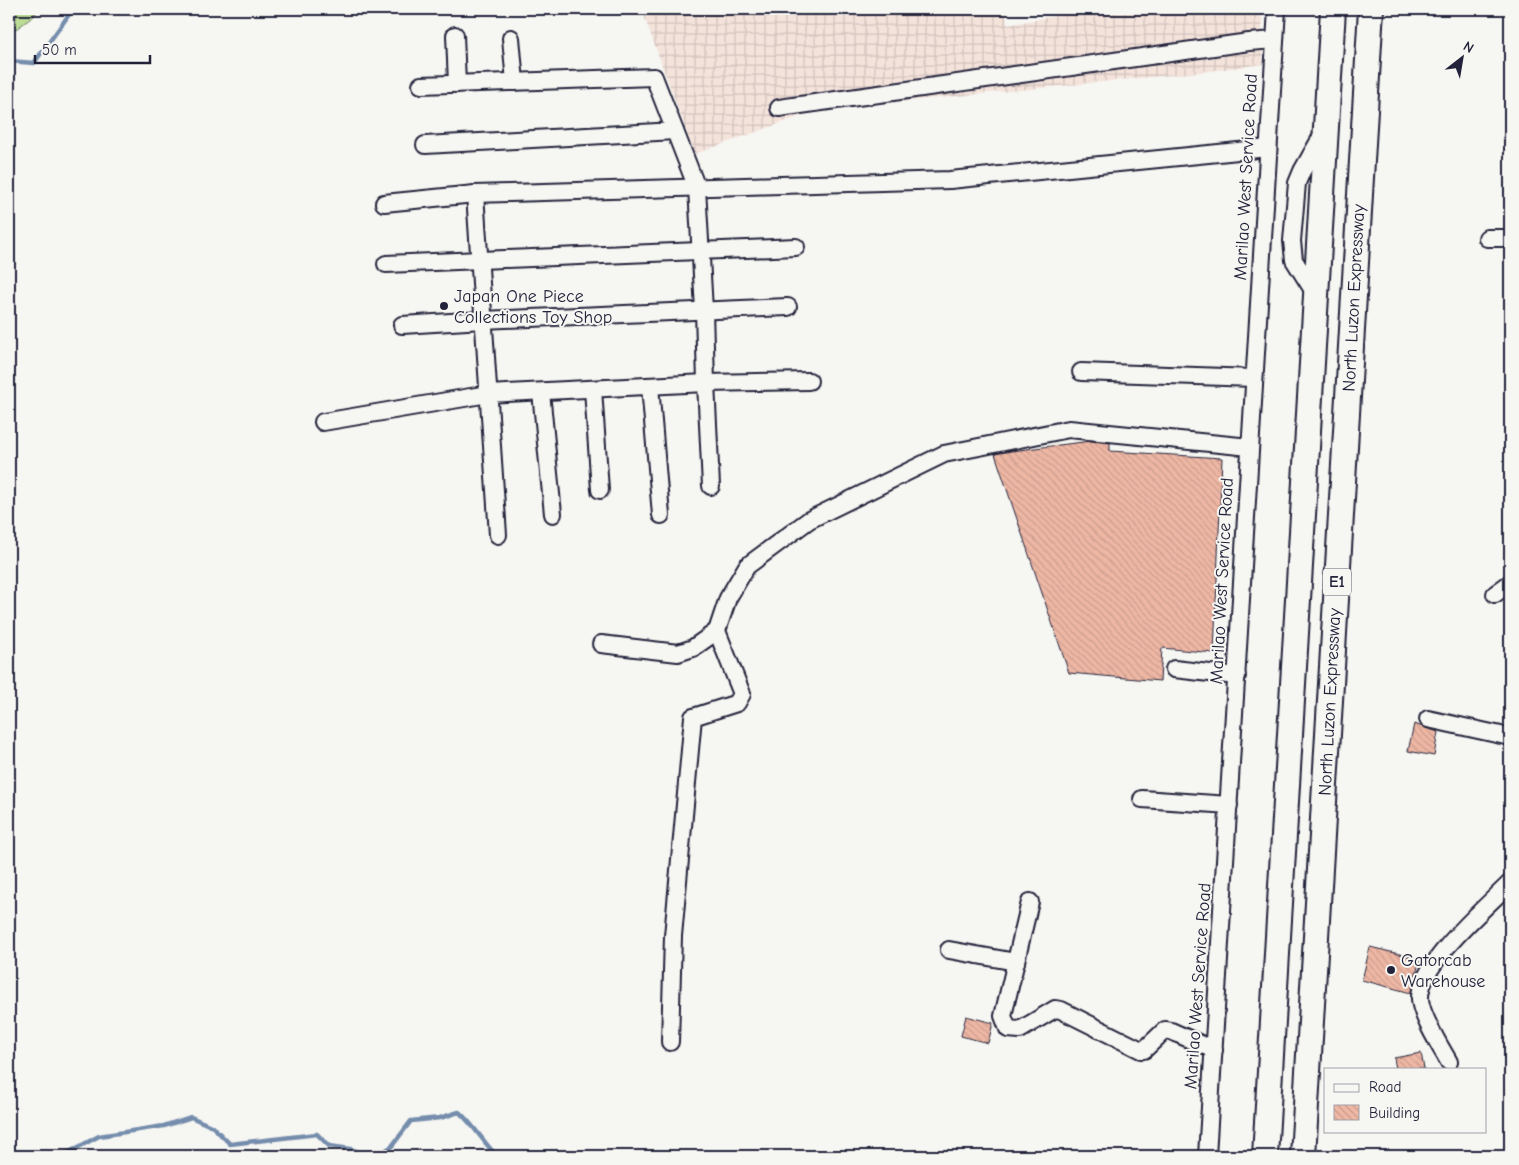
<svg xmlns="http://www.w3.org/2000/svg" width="1519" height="1165" font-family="'Comic Neue',sans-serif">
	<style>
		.industrial { fill: url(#industrial-grid) }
		.cemetery { fill: url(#cemetery-stones); stroke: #6e7f68 }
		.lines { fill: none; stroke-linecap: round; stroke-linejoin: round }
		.stream { stroke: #758dac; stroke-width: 4.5 }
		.building { fill: url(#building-back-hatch); stroke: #22223b }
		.minor-casing { stroke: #22223b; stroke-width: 20 }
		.highway-casing { stroke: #22223b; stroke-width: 28 }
		.minor { stroke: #f6f6f2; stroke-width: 16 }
		.highway { stroke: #f6f6f2; stroke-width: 24 }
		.poi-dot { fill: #22223b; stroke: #f6f6f2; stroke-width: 2 }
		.labels { text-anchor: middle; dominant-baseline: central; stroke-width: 4; stroke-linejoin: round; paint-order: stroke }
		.shield { fill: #f6f6f2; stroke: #626272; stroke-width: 1 }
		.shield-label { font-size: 16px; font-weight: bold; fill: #22223b }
		.street-label { font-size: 18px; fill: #22223b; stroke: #f6f6f2 }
		.poi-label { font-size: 18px; fill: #22223b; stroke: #f6f6f2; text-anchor: start }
	</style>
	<defs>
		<pattern id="industrial-grid" width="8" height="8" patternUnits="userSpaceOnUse" patternTransform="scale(1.25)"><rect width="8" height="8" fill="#f4e3db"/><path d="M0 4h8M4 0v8" fill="none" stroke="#d1c2bd"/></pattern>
		<pattern id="cemetery-stones" width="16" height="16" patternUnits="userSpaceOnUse" patternTransform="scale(1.25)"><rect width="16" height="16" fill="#bbdc95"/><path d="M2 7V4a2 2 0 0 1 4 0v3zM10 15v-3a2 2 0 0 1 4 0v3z" fill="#a0bc81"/></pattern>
		<pattern id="building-back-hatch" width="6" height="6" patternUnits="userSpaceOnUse" patternTransform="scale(1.25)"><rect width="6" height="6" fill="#eeb7a4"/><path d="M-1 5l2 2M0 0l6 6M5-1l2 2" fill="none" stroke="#cc9d8e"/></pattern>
	</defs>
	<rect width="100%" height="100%" fill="#f6f6f2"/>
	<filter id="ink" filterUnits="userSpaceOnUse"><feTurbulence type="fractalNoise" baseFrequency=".02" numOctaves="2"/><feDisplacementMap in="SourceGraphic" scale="10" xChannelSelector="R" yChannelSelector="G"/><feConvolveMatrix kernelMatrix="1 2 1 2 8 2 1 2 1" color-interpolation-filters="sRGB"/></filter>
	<g filter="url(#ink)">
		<!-- industrial -->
		<polygon class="industrial" points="676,9 1004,9 1008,25 1092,9 1207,9 1210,16 1262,13 1263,64 1202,72 817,110 695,154 644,16"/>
		<!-- cemetery -->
		<polygon class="cemetery" points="9,9 38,9 34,16 9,34"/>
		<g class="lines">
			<!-- stream -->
			<g class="stream">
				<polyline points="9,61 34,63 73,9"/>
				<polyline points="62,1156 99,1136 164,1126 191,1117 213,1127 230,1144 317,1134 329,1146 351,1149 370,1156"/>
				<path d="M377 1156 392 1146 411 1121 440 1118 459 1112C474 1125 483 1142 497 1156"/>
			</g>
		</g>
		<!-- building -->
		<g class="building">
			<polygon points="1091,441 1110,443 1110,451 1222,458 1214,653 1162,648 1160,681 1069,673 995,454 1011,451"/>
			<polygon points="1414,724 1438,732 1434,756 1408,751"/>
			<polygon points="1370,947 1420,959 1411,993 1362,980"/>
			<polygon points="966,1016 993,1023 988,1043 961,1036"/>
			<polygon points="1421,1053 1424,1069 1396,1069 1394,1058"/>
		</g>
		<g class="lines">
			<!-- minor casing -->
			<g class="minor-casing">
				<g id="minor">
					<polyline points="455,35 457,84"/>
					<polyline points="511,38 515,82"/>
					<polyline points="421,85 654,77 697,188 704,310 706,383 711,486"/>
					<polyline points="779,108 1249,42 1275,40"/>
					<polyline points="425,145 675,131"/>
					<polyline points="475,194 498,535"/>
					<polyline points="384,203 475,194 950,180 1268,148"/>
					<polyline points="1487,238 1510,238"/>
					<polyline points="386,264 796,247"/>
					<polyline points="1316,295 1294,260 1292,241 1297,183 1302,171 1323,134"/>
					<polyline points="402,325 483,320 788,307"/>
					<polyline points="1081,372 1254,378"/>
					<polyline points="650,386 661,515"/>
					<polyline points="593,389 600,490"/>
					<polyline points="541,392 553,514"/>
					<polyline points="323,422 488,394 706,383 809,381"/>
					<polyline points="1495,594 1510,583"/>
					<polyline points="601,644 678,653 693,648 717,631"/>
					<polyline points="1174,669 1237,676"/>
					<polyline points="1428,719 1510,737"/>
					<polyline points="1142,799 1229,805"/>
					<polyline points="1030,902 1003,1016 1008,1029 1020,1030 1055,1009 1061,1010 1141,1050 1144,1050 1165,1030 1171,1031 1214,1050"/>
					<polyline points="949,950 1016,962"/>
					<polyline points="670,1042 673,936 693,717 737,703 742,694 717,631 728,598 747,566 809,520 944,454 1069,429 1250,447"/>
					<path d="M1449 1062C1440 1046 1421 1016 1420 999 1418 965 1486 907 1510 883"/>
					<polyline points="1207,1156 1277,9"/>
				</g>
			</g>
			<!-- highway casing -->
			<g class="highway-casing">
				<g id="highway">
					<polyline points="1265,1156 1333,9"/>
					<polyline points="1303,1156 1371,9"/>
				</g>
			</g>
			<!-- minor -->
			<use href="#minor" class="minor"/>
			<!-- highway -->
			<use href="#highway" class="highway"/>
		</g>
	</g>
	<!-- markers -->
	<g class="poi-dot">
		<circle cx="444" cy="306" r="5"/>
		<circle cx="1391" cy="970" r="5"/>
	</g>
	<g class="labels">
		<!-- shield labels -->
		<rect class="shield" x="1323" y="568.5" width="28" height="27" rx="4"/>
		<g class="shield-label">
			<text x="1337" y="582">E1</text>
		</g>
		<!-- street labels -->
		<g class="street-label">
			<text transform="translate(1246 177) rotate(-87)">Marilao West Service Road</text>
			<text transform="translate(1354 298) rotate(-87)">North Luzon Expressway</text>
			<text transform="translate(1222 581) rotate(-87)">Marilao West Service Road</text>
			<text transform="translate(1330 702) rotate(-87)">North Luzon Expressway</text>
			<text transform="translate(1198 986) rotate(-86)">Marilao West Service Road</text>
		</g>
		<!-- poi labels -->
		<g class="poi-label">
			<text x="454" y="296">Japan One Piece<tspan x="454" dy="21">Collections Toy Shop</tspan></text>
			<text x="1401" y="960">Gatorcab<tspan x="1401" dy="21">Warehouse</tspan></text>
		</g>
	</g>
	<!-- margin -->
	<rect width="1519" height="1165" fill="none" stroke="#f6f6f2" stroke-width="30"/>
	<rect x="15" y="15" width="1489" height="1135" fill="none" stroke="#22223b" stroke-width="2" filter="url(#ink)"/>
	<!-- legend -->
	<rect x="1324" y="1068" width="162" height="65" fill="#f6f6f2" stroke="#a1a1a9"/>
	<rect x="1334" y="1084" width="25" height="8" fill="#f6f6f2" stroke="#a1a1a9"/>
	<text x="1369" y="1092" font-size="15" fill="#22223b">Road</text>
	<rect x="1334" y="1105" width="25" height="15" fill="url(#building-back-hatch)" stroke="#a1a1a9"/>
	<text x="1369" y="1118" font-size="15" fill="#22223b">Building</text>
	<!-- north arrow -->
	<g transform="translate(1462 58) rotate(31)" stroke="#f6f6f2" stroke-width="4" paint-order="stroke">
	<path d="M0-4L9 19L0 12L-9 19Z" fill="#22223b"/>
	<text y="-8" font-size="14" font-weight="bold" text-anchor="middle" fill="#22223b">N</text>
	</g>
	<!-- scale -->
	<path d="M35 55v8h115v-8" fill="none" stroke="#22223b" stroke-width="2.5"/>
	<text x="42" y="55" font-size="15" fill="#22223b" stroke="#f6f6f2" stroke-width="4" paint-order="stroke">50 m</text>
</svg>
